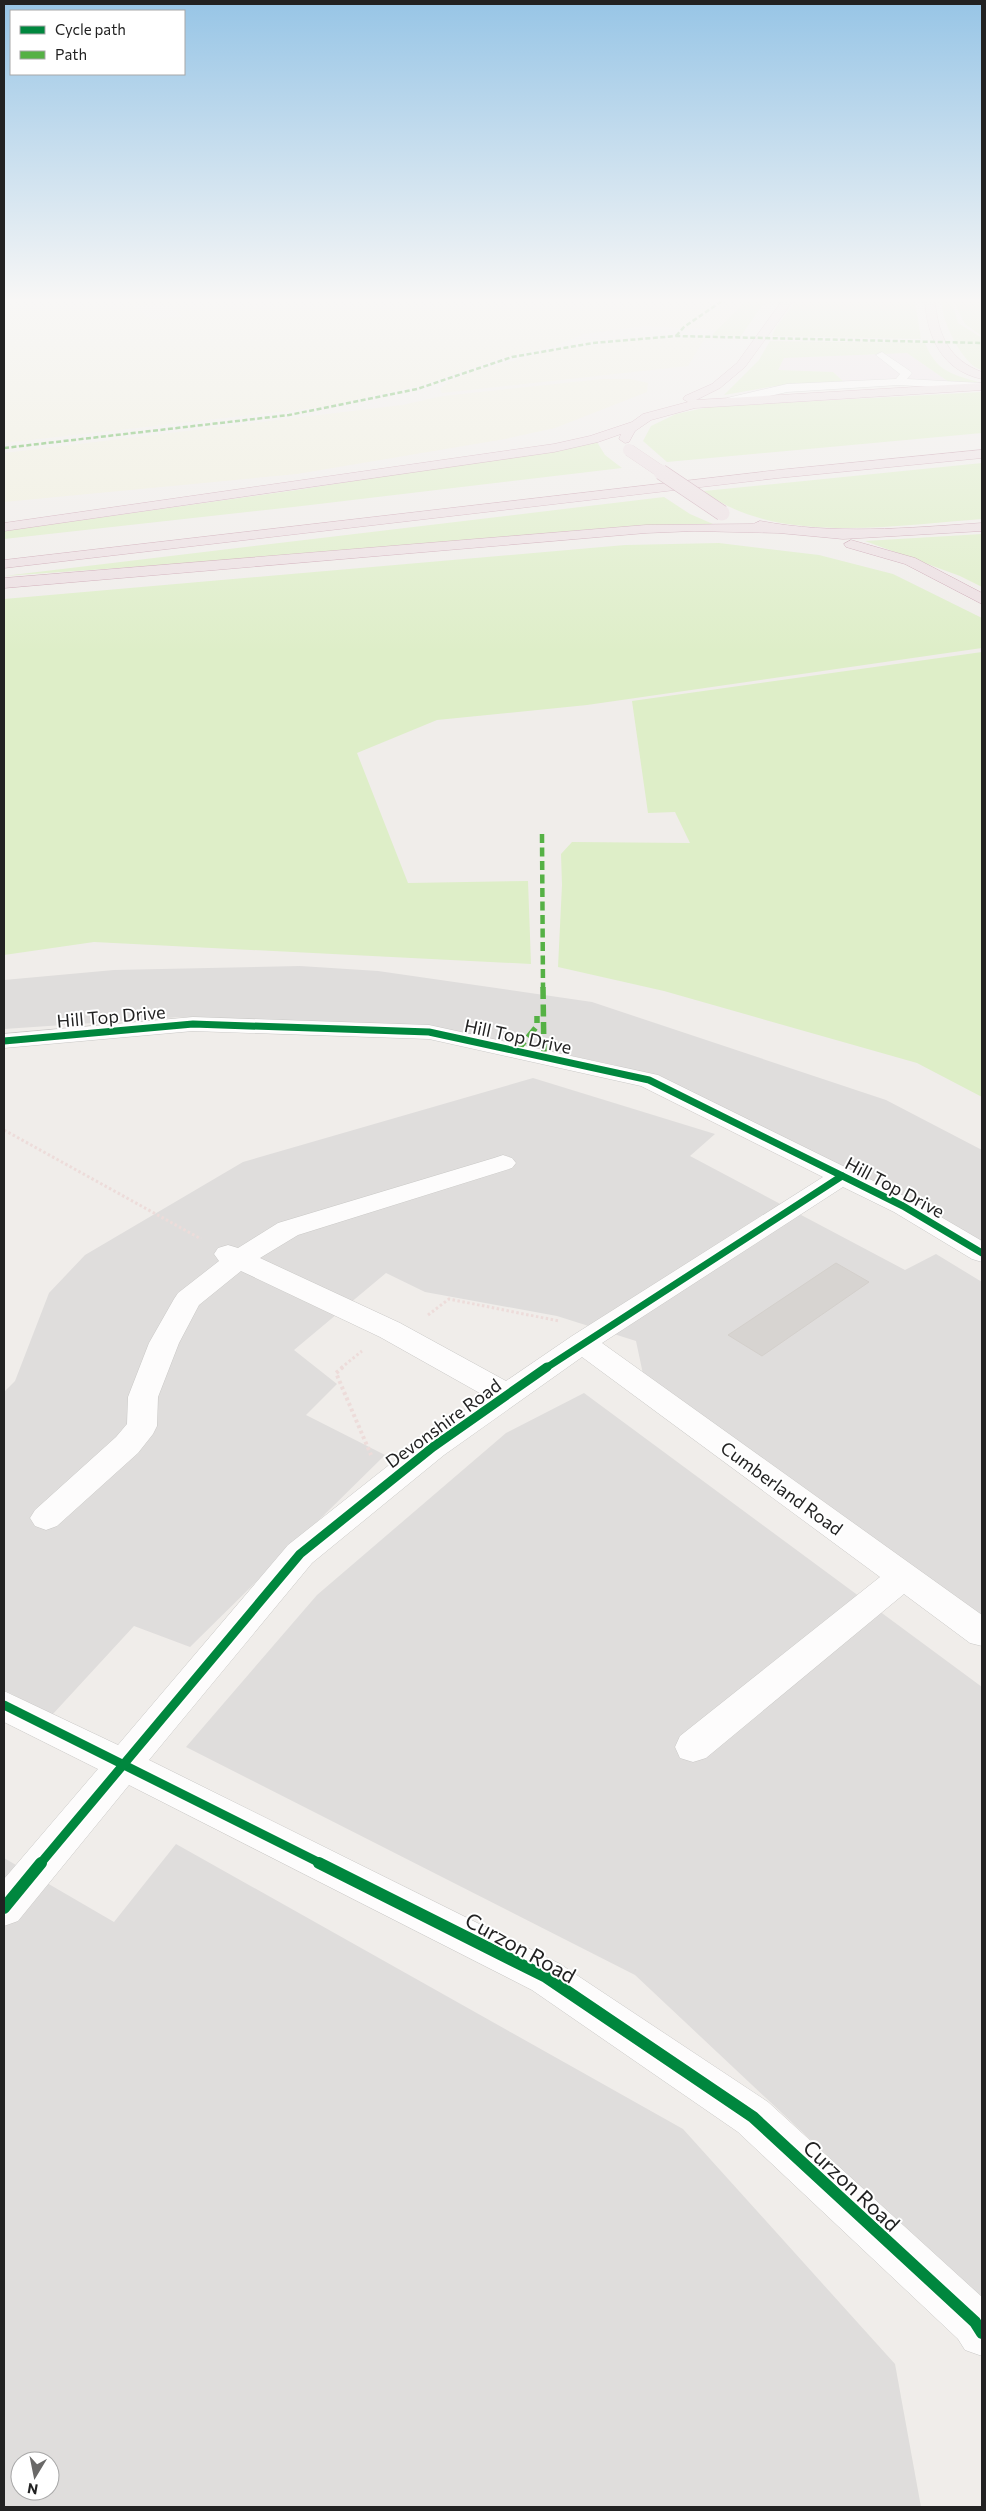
<svg xmlns="http://www.w3.org/2000/svg" width="986" height="2511" font-family="Commissioner,sans-serif">
	<style>
		.residential { fill: #dfdddc; fill-rule: evenodd }
		.industrial { fill: #eee3e9 }
		.farmland { fill: #f0efdd; fill-rule: evenodd }
		.grass { fill: #deeec8 }
		.building { fill: #d7d4d1; stroke: #d3cfcb }
		.lines { fill: none; stroke-linecap: round; stroke-linejoin: round }
		.minor-casing { stroke: #c9c8c6; stroke-width: 1 }
		.highway-casing { stroke: #c79fad; stroke-width: 1 }
		.path-far1 { stroke: #eddcda; stroke-width: 3; stroke-dasharray: 2.5 2.5; stroke-linecap: butt }
		.path { stroke: #eddcda; stroke-width: 4; stroke-dasharray: 3 3; stroke-linecap: butt }
		.minor { fill: #fdfcfc; fill-rule: evenodd }
		.highway { fill: #ecdfe2; fill-rule: evenodd }
		.highway-bridge-far1-casing { stroke: #c79fad; stroke-width: 12; stroke-linecap: butt }
		.highway-bridge-casing { stroke: #c79fad; stroke-width: 16; stroke-linecap: butt }
		.highway-bridge-far1 { stroke: #ecdfe2; stroke-width: 12 }
		.highway-bridge { stroke: #ecdfe2; stroke-width: 15 }
		.quiet-far2 { stroke: #55b145; stroke-width: 2.5; stroke-dasharray: 5 2.5; stroke-linecap: butt }
		.quiet-far1 { stroke: #55b145; stroke-width: 4.5; stroke-dasharray: 9 4.5; stroke-linecap: butt }
		.quiet { stroke: #55b145; stroke-width: 5.5; stroke-dasharray: 12 5.5; stroke-linecap: butt }
		.cycleway-far2-casing { stroke: #fff; stroke-width: 10 }
		.cycleway-far1-casing { stroke: #fff; stroke-width: 12 }
		.cycleway-casing { stroke: #fff; stroke-width: 15 }
		.cycleway-far2 { stroke: #00873e; stroke-width: 7 }
		.cycleway-far1 { stroke: #00873e; stroke-width: 9 }
		.cycleway { stroke: #00873e; stroke-width: 12 }
		.labels { text-anchor: middle; dominant-baseline: central; stroke-width: 4; stroke-linejoin: round; paint-order: stroke }
		.street-label { font-size: 18px; fill: #222; stroke: #fff }
		.near-street-label { font-size: 21px; fill: #222; stroke: #fff }
	</style>
	<rect width="100%" height="100%" fill="#f0edea"/>
	<!-- residential -->
	<g class="residential">
		<polygon points="300,966 378,971 592,1002 886,1100 982,1150 982,1248 807,1149 685,1089 615,1065 432,1026 181,1017 4,1029 4,980 114,970"/>
		<polygon points="533,1078 715,1134 690,1156 905,1270 936,1254 982,1282 982,1632 643,1374 636,1341 557,1316 425,1292 386,1273 294,1350 337,1384 306,1415 385,1455 190,1647 134,1626 52,1715 4,1690 4,1392 15,1381 49,1293 85,1255 243,1162"/>
		<polygon points="584,1393 982,1687 982,2301 635,1975 186,1747 317,1595 506,1433"/>
		<path d="M176 1844 683 2129 895 2364 921 2507H4V1858L114 1922ZM20 2461H50V2491H20Z"/>
	</g>
	<!-- industrial -->
	<polygon class="industrial" points="907,353 949,382 737,395 775,386 843,382 833,372 777,370 784,358"/>
	<!-- farmland -->
	<g class="farmland">
		<path d="M4 301H746L718 330 645 326 584 334 555 346 504 357 422 385 323 407 4 443ZM163 303 185 317 151 319 130 305Z"/>
		<polygon points="678,338 705,338 688,366 442,393 440,389 449,381 475,371 546,352 625,341"/>
		<polygon points="602,379 630,379 648,383 647,392 555,428 505,439 297,474 4,502 4,453 402,405 443,396"/>
	</g>
	<!-- grass -->
	<g class="grass">
		<polygon points="746,301 765,301 741,336 712,335"/>
		<polygon points="796,301 915,301 921,339 772,336 776,327"/>
		<path d="M942 301H952L958 323 982 338V370C963 366 940 319 942 301Z"/>
		<polygon points="982,301 982,336 965,324 954,302"/>
		<path d="M770 341 925 343C936 371 951 374 978 382H949L907 353 784 358 778 370 833 372 844 382 775 386 724 395 759 360Z"/>
		<polygon points="982,392 982,433 667,462 643,441 651,426 676,414 709,407"/>
		<polygon points="597,442 605,455 622,468 302,506 4,539 4,531 297,490"/>
		<path d="M982 463V519C900 525 773 546 704 491Z"/>
		<polygon points="664,497 690,514 713,524 595,529 247,559 4,576"/>
		<polygon points="982,534 982,587 960,576 865,541"/>
		<polygon points="719,543 819,555 893,574 982,618 982,648 587,705 437,720 357,753 408,883 528,881 531,964 94,942 4,955 4,599 625,545"/>
		<polygon points="982,652 982,1097 917,1063 664,991 558,967 562,885 561,854 572,842 690,843 675,812 648,813 632,701"/>
	</g>
	<!-- building -->
	<polygon class="building" points="836,1263 869,1282 762,1356 728,1335"/>
	<g class="lines">
		<!-- minor casing -->
		<g class="minor-casing">
			<g id="minor">
				<polygon points="882,352 910,371 912,373 907,379 981,383 982,390 899,385 787,392 731,405 725,401 727,398 787,384 896,379 900,374 876,355"/>
				<polygon points="193,1017 429,1025 658,1075 912,1200 982,1241 982,1262 972,1259 894,1212 843,1187 602,1343 982,1615 982,1646 970,1643 904,1594 706,1758 693,1762 680,1758 675,1747 680,1736 880,1577 582,1357 444,1455 312,1563 149,1760 560,1964 768,2102 982,2297 982,2356 965,2350 958,2339 738,2132 532,1990 129,1785 18,1921 4,1926 4,1879 98,1769 4,1722 4,1691 118,1745 288,1545 422,1439 485,1396 380,1337 241,1271 199,1305 179,1343 158,1397 157,1426 153,1434 138,1453 57,1526 46,1530 35,1526 30,1518 35,1510 116,1437 127,1424 128,1397 149,1343 174,1299 178,1293 219,1261 214,1254 218,1248 228,1245 238,1248 278,1223 494,1158 503,1155 512,1158 516,1163 512,1168 298,1235 260,1258 400,1323 506,1381 572,1336 823,1177 641,1086 429,1039 193,1031 4,1048 4,1034"/>
			</g>
		</g>
		<!-- highway casing -->
		<g class="highway-casing">
			<g id="highway">
				<polygon points="782,301 793,301 745,367 720,388 696,400 982,383 982,390 695,408 651,420 635,431 629,442 625,443 619,439 621,434 598,442 554,452 4,531 4,523 554,444 590,436 632,422 643,414 688,402 683,399 685,396 712,384 737,363"/>
				<path d="M925 301H935C938 335 949 360 982 372V379C943 371 927 338 925 301Z"/>
				<polygon points="982,450 982,458 778,478 4,568 4,560 778,470"/>
				<path d="M760 521C834 535 907 528 982 523V531L843 539 779 533 694 531 646 533 4 588V578L646 525 753 524Z"/>
				<polygon points="851,540 915,558 982,593 982,604 905,564 846,547 844,544"/>
			</g>
		</g>
		<!-- path-far1 -->
		<g class="path-far1">
			<polyline points="4,1130 201,1239"/>
			<polyline points="428,1315 449,1299 559,1321"/>
			<polyline points="341,1368 362,1351"/>
		</g>
		<!-- path -->
		<polyline class="path" points="343,1367 336,1373 371,1455"/>
		<!-- minor -->
		<use href="#minor" class="minor"/>
		<!-- highway -->
		<use href="#highway" class="highway"/>
		<!-- highway-bridge-far1 casing -->
		<g class="highway-bridge-far1-casing">
			<polyline id="highway-bridge-far1" points="629,450 663,473"/>
		</g>
		<!-- highway-bridge casing -->
		<g class="highway-bridge-casing">
			<polyline id="highway-bridge" points="661,472 722,513"/>
		</g>
		<!-- highway-bridge-far1 -->
		<use href="#highway-bridge-far1" class="highway-bridge-far1"/>
		<!-- highway-bridge -->
		<use href="#highway-bridge" class="highway-bridge"/>
		<!-- quiet-far2 -->
		<g class="quiet-far2">
			<polyline points="676,336 684,327 722,301"/>
			<polyline points="4,448 289,415 417,389 512,357 593,343 676,336 982,343"/>
		</g>
		<!-- quiet-far1 -->
		<polyline class="quiet-far1" points="542,834 543,988"/>
		<!-- quiet -->
		<g class="quiet">
			<polyline points="543,987 544,1057"/>
			<polyline points="517,1051 537,1026 537,1016"/>
		</g>
		<!-- cycleway-far2 casing -->
		<g class="cycleway-far2-casing">
			<g id="cycleway-far2">
				<polyline points="4,1041 193,1024 429,1032 649,1080 903,1206 982,1253"/>
				<polyline points="546,1368 842,1176"/>
			</g>
		</g>
		<!-- cycleway-far1 casing -->
		<g class="cycleway-far1-casing">
			<g id="cycleway-far1">
				<polyline points="4,1705 322,1864"/>
				<polyline points="40,1864 300,1554 433,1447 547,1367"/>
			</g>
		</g>
		<!-- cycleway casing -->
		<g class="cycleway-casing">
			<g id="cycleway">
				<polyline points="319,1863 546,1977 753,2117 975,2322 982,2333"/>
				<polyline points="4,1908 41,1863"/>
			</g>
		</g>
		<!-- cycleway-far2 -->
		<use href="#cycleway-far2" class="cycleway-far2"/>
		<!-- cycleway-far1 -->
		<use href="#cycleway-far1" class="cycleway-far1"/>
		<!-- cycleway -->
		<use href="#cycleway" class="cycleway"/>
	</g>
	<!-- sky -->
	<linearGradient id="sky" x2="0" y2="1"><stop stop-color="#97c5e6"/><stop offset="0.46" stop-color="#f8f7f6"/><stop offset="1" stop-color="#f8f7f6" stop-opacity="0"/></linearGradient>
	<rect width="986" height="653" fill="url(#sky)"/>
	<g class="labels">
		<!-- street labels -->
		<g class="street-label">
			<text transform="translate(111 1016) rotate(-5)">Hill Top Drive</text>
			<text transform="translate(518 1036) rotate(12)">Hill Top Drive</text>
			<text transform="translate(895 1187) rotate(28)">Hill Top Drive</text>
			<text transform="translate(443 1423) rotate(-36)">Devonshire Road</text>
			<text transform="translate(782 1488) rotate(36)">Cumberland Road</text>
		</g>
		<!-- near-street labels -->
		<g class="near-street-label">
			<text transform="translate(521 1947) rotate(29)">Curzon Road</text>
			<text transform="translate(852 2185) rotate(43)">Curzon Road</text>
		</g>
	</g>
	<!-- border -->
	<rect width="986" height="2511" fill="none" stroke="#222222" stroke-width="10"/>
	<!-- legend -->
	<rect x="10" y="10" width="175" height="65" fill="#ffffff" stroke="#a7a7a7"/>
	<rect x="20" y="26" width="25" height="8" fill="#00873e" stroke="#a7a7a7"/>
	<text x="55" y="35" font-size="15" fill="#222222">Cycle path</text>
	<rect x="20" y="51" width="25" height="8" fill="#55b145" stroke="#a7a7a7"/>
	<text x="55" y="60" font-size="15" fill="#222222">Path</text>
	<!-- north arrow -->
	<g transform="translate(35 2476) rotate(190)"><circle r="24" fill="#ffffff" stroke="#a7a7a7"/>
	<path d="M0-4L9 19L0 12L-9 19Z" fill="#6a6968"/>
	<text y="-8" font-size="14" font-weight="bold" text-anchor="middle" fill="#222222">N</text>
	</g>
</svg>
